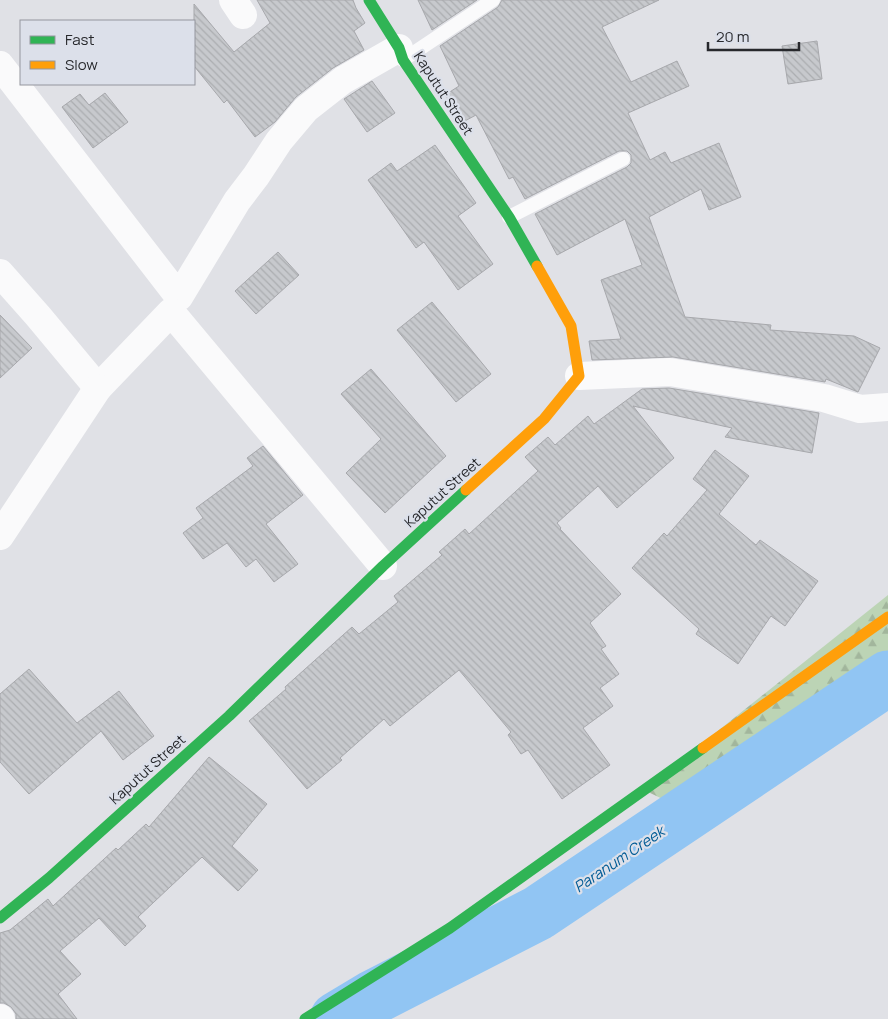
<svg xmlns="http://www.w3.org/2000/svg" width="888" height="1019" font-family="Manrope,sans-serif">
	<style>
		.forest { fill: url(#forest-firs) }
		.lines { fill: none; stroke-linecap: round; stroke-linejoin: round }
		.river { stroke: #91c5f3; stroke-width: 55 }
		.building { fill: url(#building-back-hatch); stroke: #a7a8ac }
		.lane { stroke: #fafafb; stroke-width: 14 }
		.street { stroke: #fafafb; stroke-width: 28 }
		.fast { stroke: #30b455; stroke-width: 11 }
		.slow { stroke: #ff9f0a; stroke-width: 11 }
		.labels { text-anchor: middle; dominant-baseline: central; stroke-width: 4.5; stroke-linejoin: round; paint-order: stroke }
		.street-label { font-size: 14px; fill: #27282c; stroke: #dce0ea }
		.water-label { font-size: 15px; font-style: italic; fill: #005b95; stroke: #dce0ea }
	</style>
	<defs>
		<pattern id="forest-firs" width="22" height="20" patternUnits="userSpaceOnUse" patternTransform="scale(1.25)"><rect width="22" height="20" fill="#bcd4b5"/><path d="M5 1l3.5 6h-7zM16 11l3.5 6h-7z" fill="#a2b69c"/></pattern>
		<pattern id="building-back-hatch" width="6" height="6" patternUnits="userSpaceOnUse" patternTransform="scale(1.25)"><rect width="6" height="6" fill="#c7c9cd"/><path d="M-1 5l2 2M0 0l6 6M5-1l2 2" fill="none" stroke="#abadb0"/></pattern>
	</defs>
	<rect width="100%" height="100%" fill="#e0e1e6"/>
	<!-- forest -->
	<polygon class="forest" points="888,595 888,703 716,825 644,790"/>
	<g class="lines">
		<!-- river -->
		<polyline class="river" points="337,1019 372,998 538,913 888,678"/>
	</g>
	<!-- building -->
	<g class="building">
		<polygon points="257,0 353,0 356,8 365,23 354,31 364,50 333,68 296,97 275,122 255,137 227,100 224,103 194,66 194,4 234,52 270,23"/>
		<polygon points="418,0 477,0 432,30"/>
		<polygon points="502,0 659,0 602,27 631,82 677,61 689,86 628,113 650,160 665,152 671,163 719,143 741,197 709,210 701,189 649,217 685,317 771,325 770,330 854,336 880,348 858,392 826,379 825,382 673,357 592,360 589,341 621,339 601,280 642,265 625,219 557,255 535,214 627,167 631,163 631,155 627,151 619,151 525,199 513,177 509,179 476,115 463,122 445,95 459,86 440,46 498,7"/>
		<polygon points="817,41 822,79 788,84 782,46"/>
		<polygon points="372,81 395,113 367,132 344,99"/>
		<polygon points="105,93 128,122 93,148 62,107 80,94 89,105"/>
		<polygon points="435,145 476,203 458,216 493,264 458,290 424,242 416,248 368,180 391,163 397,171"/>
		<polygon points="278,252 299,275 256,314 235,291"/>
		<polygon points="432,302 491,374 456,402 397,330"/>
		<polygon points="0,315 32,348 0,378"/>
		<polygon points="371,369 446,456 385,513 346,473 381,439 341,394"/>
		<polygon points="669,388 819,413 812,453 725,437 732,428 633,406 674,458 617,508 598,486 557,523 561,528 560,529 621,594 590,623 606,646 601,649 619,674 600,688 613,706 583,728 610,765 562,799 528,750 521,754 508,735 511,732 459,670 390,726 384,719 340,758 342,760 307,789 249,721 286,689 285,687 352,627 359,634 398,602 394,596 442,555 439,552 465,529 469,534 538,471 525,457 548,437 555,445 588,416 594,424 642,389"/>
		<polygon points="263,446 303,495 266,524 298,564 274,582 256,559 246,567 227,543 203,559 183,533 203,518 196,508 253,466 247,458"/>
		<polygon points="715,450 749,476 719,514 756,545 760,540 818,581 785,626 771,616 738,664 696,634 699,629 632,568 664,533 667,536 707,490 693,479"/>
		<polygon points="29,669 77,723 119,691 154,736 123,760 101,731 29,794 0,762 0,694"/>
		<polygon points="209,757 267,804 232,846 258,870 238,891 202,857 138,917 146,926 125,946 99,918 60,951 81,974 58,994 77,1019 16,1019 16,1014 11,1007 4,1003 0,1003 0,933 10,930 48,899 53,906 116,848 118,850 146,824 149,827"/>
	</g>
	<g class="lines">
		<!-- lane -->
		<g class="lane">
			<polyline points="403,60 493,0"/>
			<polyline points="509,217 623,159"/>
		</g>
		<!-- street -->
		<g class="street">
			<polyline points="233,0 243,15"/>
			<polyline points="0,65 179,297 237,201 256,176 279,141 306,109 343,80 399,48"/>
			<polyline points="0,273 38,316 98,388 171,312 383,566"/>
			<polyline points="579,376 670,372 824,398 860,409 888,407"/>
			<polyline points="0,536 98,388"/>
			<polyline points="0,1018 1,1019"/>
		</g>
		<!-- fast -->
		<g class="fast">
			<polyline points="369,0 399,48 403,60 509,217 537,266"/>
			<polyline points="0,918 49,878 229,716 383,566 466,490"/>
			<polyline points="305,1019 450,928 703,748"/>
		</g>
		<!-- slow -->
		<g class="slow">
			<polyline points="466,490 544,419 579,376 571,326 537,266"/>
			<polyline points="703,748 888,617"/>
		</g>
	</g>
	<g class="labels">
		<!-- street labels -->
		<g class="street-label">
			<text transform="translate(444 93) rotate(57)">Kaputut Street</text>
			<text transform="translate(442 492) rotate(-42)">Kaputut Street</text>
			<text transform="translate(147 769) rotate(-42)">Kaputut Street</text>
		</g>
		<!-- water labels -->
		<g class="water-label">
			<text transform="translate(619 859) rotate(-34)">Paranum Creek</text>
		</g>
	</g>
	<!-- legend -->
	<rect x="20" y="20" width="175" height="65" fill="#dce0ea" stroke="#94969e"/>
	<rect x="30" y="36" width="25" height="8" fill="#30b455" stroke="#94969e"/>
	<text x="65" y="45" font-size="15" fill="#27282c">Fast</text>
	<rect x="30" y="61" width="25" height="8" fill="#ff9f0a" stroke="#94969e"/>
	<text x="65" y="70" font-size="15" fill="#27282c">Slow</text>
	<!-- scale -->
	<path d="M708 42v8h91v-8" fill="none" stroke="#27282c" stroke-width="2.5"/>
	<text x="716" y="42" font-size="15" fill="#27282c" stroke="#dce0ea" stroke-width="4" paint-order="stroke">20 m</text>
</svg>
